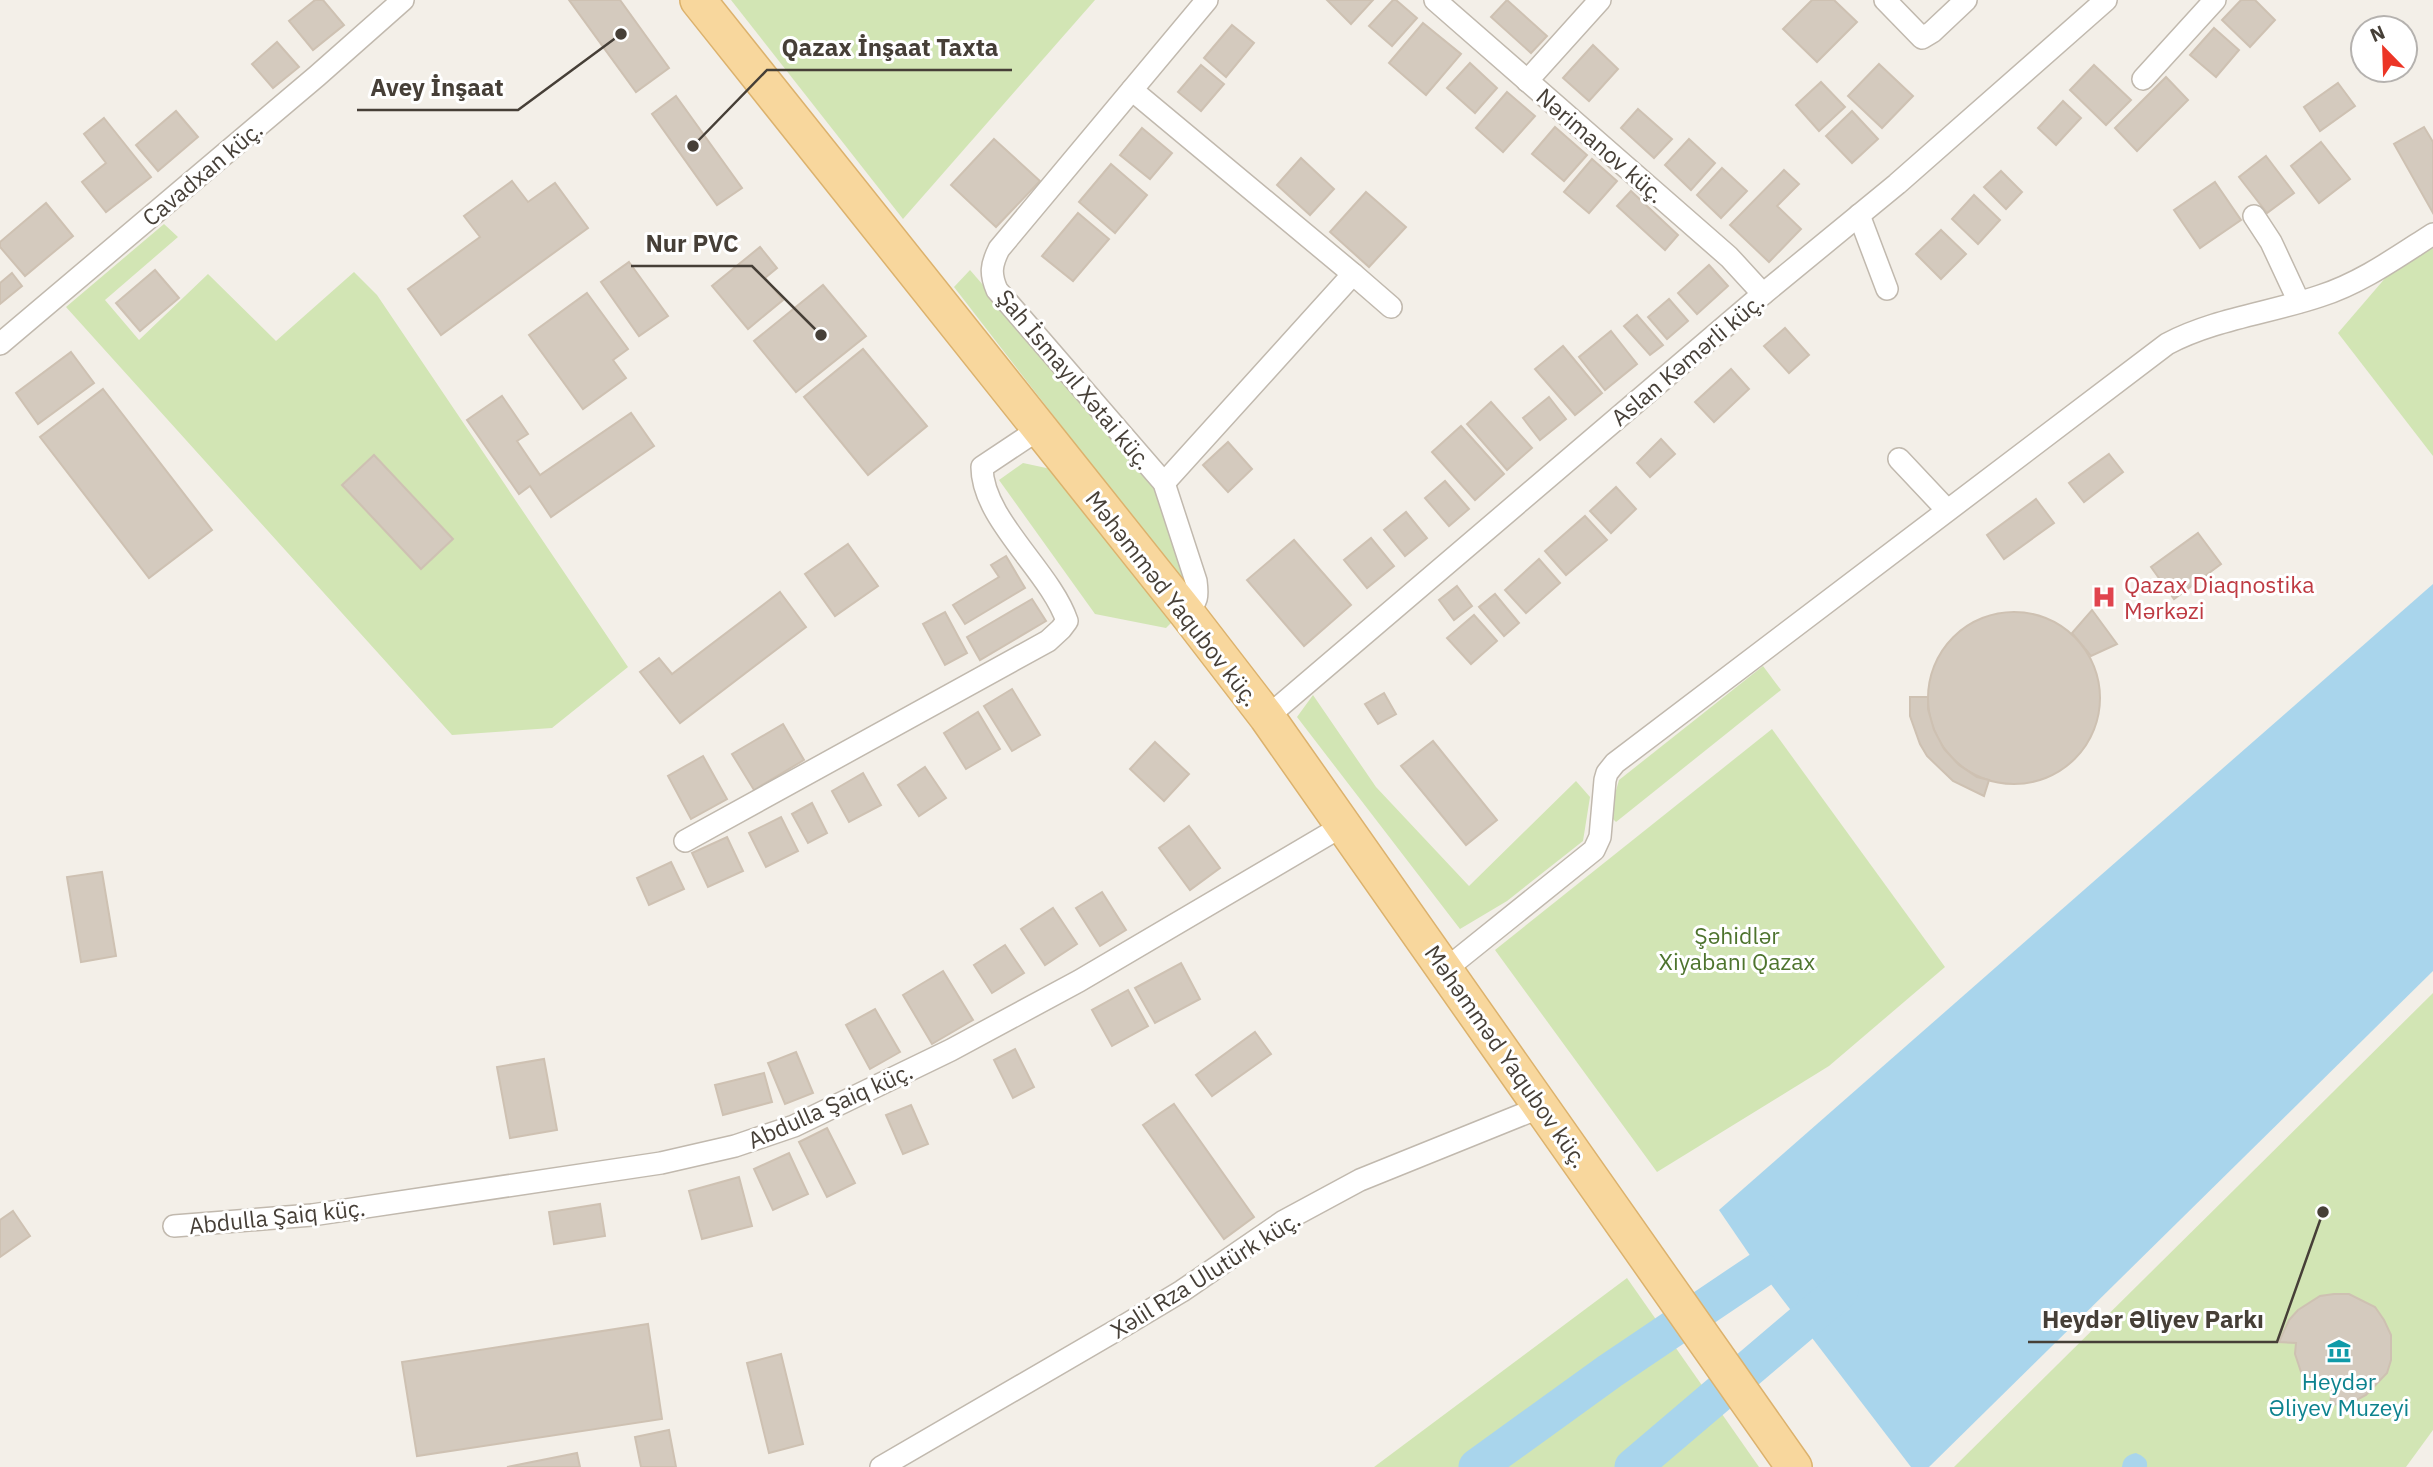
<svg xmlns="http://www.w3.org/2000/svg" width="2433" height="1467" font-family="'IBM Plex Sans',sans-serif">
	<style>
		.green { fill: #d2e5b4 }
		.water { fill: #a9d5ec }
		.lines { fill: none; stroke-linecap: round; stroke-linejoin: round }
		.river { stroke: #a9d5ec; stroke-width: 37 }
		.building { fill: #d4cabe; stroke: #cec1b2; stroke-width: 2 }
		.street-casing { stroke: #c1b9ae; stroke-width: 24 }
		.primary-casing { stroke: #dcb26d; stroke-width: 38 }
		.street { stroke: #fff; stroke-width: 21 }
		.primary { stroke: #f8d79d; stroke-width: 35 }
		.labels { text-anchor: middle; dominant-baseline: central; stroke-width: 6; stroke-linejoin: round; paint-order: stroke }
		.street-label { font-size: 23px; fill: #463f37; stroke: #fff }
		.health-label { font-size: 23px; fill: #be3a42; stroke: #fff; text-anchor: start }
		.park-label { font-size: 23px; fill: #4e742e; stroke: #fff }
		.culture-label { font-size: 23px; fill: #0d838f; stroke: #fff }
		.leader { fill: none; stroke: #463f37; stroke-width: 2.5 }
		.callout-dot { fill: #463f37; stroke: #fff; stroke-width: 2.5 }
		.callout-label { font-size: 24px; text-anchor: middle; font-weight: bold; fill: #463f37; stroke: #fff; stroke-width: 6; stroke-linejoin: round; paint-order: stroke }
	</style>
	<rect width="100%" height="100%" fill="#f3efe8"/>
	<!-- green -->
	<g class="green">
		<polygon points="731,0 1095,0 903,219"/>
		<polygon points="164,224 178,237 105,300 139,340 208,274 276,341 354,272 377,295 628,667 552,728 452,735 66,307"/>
		<polygon points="2433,248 2433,456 2338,333 2387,276"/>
		<polygon points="970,270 1156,484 1188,582 1183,583 954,287"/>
		<polygon points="1023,463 1051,469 1173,621 1166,628 1095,614 999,480"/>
		<polygon points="1763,666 1781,690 1616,822 1609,815 1619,780"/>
		<polygon points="1313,695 1376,787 1469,886 1576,781 1590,797 1583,841 1507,901 1460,929 1297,717"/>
		<polygon points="1772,729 1945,967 1829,1066 1657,1172 1495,950"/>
		<polygon points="2433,993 2433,1430 2406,1467 1954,1467"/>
		<polygon points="1627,1278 1759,1467 1374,1467"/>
	</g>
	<!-- water -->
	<g class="water">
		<polygon points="2433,584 2433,971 1929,1467 1911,1467 1760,1270 1719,1210"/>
		<path d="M2136 1453C2143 1456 2148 1459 2147 1467H2122C2123 1458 2127 1455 2136 1453Z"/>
	</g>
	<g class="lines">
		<!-- river -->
		<g class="river">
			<polyline points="1477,1467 1610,1371 1760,1270"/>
			<polyline points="1633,1467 1840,1291"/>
		</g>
	</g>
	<!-- building -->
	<g class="building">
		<polygon points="315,0 323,0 344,25 313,50 289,21"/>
		<polygon points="569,0 620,0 669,68 636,92"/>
		<polygon points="1327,0 1373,0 1351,24"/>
		<polygon points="1393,0 1396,0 1417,18 1392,46 1369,26"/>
		<polygon points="1507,0 1547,36 1531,53 1491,17"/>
		<polygon points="1812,0 1834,0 1857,22 1817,62 1783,29"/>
		<polygon points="2241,0 2255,0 2275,20 2250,47 2222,20"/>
		<polygon points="1423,23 1461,54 1426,95 1389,63"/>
		<polygon points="1232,25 1254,43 1226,77 1204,58"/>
		<polygon points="2214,28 2239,50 2216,77 2190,55"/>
		<polygon points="277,42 299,67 273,88 252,64"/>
		<polygon points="1593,45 1618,69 1589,101 1563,78"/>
		<polygon points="1470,63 1497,88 1475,113 1447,88"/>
		<polygon points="1879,64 1913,96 1882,128 1848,96"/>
		<polygon points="1201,65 1224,84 1201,111 1178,92"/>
		<polygon points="2094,65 2131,100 2106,125 2070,90"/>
		<polygon points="2166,77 2188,100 2137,151 2115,128"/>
		<polygon points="1821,82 1845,107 1819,131 1796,105"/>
		<polygon points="2338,83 2355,106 2320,131 2304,107"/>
		<polygon points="1507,92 1535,116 1503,152 1476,128"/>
		<polygon points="676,96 742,188 717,205 652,114"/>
		<polygon points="2063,101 2081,118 2056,145 2038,128"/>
		<polygon points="1638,109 1672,139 1654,158 1621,128"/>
		<polygon points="176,111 198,137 158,171 136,145"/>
		<polygon points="1852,111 1878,139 1852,163 1826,136"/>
		<polygon points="104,118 151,177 106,212 82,182 106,163 84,134"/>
		<polygon points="1555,127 1587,155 1564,181 1532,154"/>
		<polygon points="2424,127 2433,142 2433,213 2394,144"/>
		<polygon points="1142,128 1172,153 1150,179 1120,155"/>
		<polygon points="994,139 1040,181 996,227 951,185"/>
		<polygon points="1689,139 1715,163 1691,190 1665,165"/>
		<polygon points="2321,142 2350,179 2319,203 2291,166"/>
		<polygon points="2266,156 2294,193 2267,213 2239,177"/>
		<polygon points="1301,158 1334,189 1310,215 1277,185"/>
		<polygon points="1592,159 1617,181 1589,213 1564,192"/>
		<polygon points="1111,164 1147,195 1115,233 1079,202"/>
		<polygon points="1722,168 1747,191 1721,218 1697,195"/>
		<polygon points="1784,170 1799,184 1777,206 1801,229 1769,262 1730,225"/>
		<polygon points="2001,171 2022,192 2006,209 1984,187"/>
		<polygon points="512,181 528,202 555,183 588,228 441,335 408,289 480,237 464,216"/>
		<polygon points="2215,182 2241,220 2200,248 2174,210"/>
		<polygon points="1631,191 1678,235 1665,250 1617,206"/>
		<polygon points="1366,192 1406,227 1369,267 1330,232"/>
		<polygon points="1974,195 2000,220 1978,244 1952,219"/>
		<polygon points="46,203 73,236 25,276 0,247 0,242"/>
		<polygon points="1078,213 1109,239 1073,281 1042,256"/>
		<polygon points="1941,230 1966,254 1941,279 1916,254"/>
		<polygon points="760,247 777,268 765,278 783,300 748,329 712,286"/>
		<polygon points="629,262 668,316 639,336 601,282"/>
		<polygon points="1709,265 1728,286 1697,314 1678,293"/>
		<polygon points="155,270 179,298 140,331 116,303"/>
		<polygon points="12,273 22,286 0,304 0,283"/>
		<polygon points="823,285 866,336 796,392 754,341"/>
		<polygon points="587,293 628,349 613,360 626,378 583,409 529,335"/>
		<polygon points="1669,299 1688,321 1667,339 1648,317"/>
		<polygon points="1637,315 1663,345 1650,355 1624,326"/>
		<polygon points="1785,328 1809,355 1789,373 1764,346"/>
		<polygon points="1611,331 1637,364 1605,390 1579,357"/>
		<polygon points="1563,346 1602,393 1575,415 1535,369"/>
		<polygon points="863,349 927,426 868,475 804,397"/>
		<polygon points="71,352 94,383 38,424 16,393"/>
		<polygon points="1731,369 1749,389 1714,422 1695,402"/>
		<polygon points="103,389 212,530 149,578 40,437"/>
		<polygon points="502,396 528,434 517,441 540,475 631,413 654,446 551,517 530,486 519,494 467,420"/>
		<polygon points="1549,397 1566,419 1540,440 1523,418"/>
		<polygon points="1491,402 1532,448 1507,470 1467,424"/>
		<polygon points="1461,426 1504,474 1475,500 1432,452"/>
		<polygon points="1661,439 1675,454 1650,477 1637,463"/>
		<polygon points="1228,442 1252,469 1228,492 1203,465"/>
		<polygon points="2109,454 2123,472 2084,502 2069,483"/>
		<polygon points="374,455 453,539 421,569 342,485"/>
		<polygon points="1445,481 1469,509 1449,526 1425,498"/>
		<polygon points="1616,487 1636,509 1611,533 1590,511"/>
		<polygon points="2036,499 2054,523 2004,559 1987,535"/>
		<polygon points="1406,512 1427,538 1405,556 1384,530"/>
		<polygon points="1585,516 1607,540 1566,575 1545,551"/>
		<polygon points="2198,533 2221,564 2174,599 2151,567"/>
		<polygon points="1371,538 1394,566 1367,588 1344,560"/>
		<polygon points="1294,540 1351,605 1304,646 1247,580"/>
		<polygon points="848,544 878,586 835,616 805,574"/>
		<polygon points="1006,556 1025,588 965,624 953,605 999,577 991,565"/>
		<polygon points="1539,559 1560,583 1526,613 1505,590"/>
		<polygon points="1457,586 1472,606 1454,620 1439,600"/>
		<polygon points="780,592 806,627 680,723 640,672 659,658 672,674"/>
		<polygon points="1495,594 1519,623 1504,636 1479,607"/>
		<polygon points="1032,599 1046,621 980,660 967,637"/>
		<polygon points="2092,610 2117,644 2091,656 2072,633"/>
		<circle cx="2014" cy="698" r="86"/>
		<polygon points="945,612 967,653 945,665 923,624"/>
		<polygon points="1474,615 1497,641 1471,664 1447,638"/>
		<polygon points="1012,689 1040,735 1012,751 984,706"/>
		<polygon points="1384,693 1396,714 1378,724 1365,704"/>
		<polygon points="1910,697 1928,697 1928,709 1934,730 1944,749 1959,765 1977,777 1989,780 1984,796 1953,781 1927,756 1920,744 1910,716"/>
		<polygon points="978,712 1000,749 966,769 944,733"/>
		<polygon points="783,724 804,760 754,790 732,754"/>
		<polygon points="1433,741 1497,820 1466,845 1401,766"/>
		<polygon points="1155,742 1189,774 1164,801 1130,769"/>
		<polygon points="703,756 727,799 691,819 668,776"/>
		<polygon points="925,767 946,798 919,816 898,785"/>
		<polygon points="863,773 881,805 849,822 832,791"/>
		<polygon points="812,803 827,833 808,843 792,814"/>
		<polygon points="781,817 798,851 766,867 749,833"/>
		<polygon points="1189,826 1220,868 1190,890 1159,848"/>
		<polygon points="727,837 743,871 708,887 692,853"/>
		<polygon points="671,862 684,889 649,905 637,878"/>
		<polygon points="102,872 116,956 81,962 67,877"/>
		<polygon points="1102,892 1126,930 1100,946 1076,908"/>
		<polygon points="1053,908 1077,944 1045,965 1021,929"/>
		<polygon points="1005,945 1024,973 992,993 974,965"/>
		<polygon points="1181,963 1200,999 1155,1023 1135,988"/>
		<polygon points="943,971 973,1020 932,1044 903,995"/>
		<polygon points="1128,990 1148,1026 1112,1046 1092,1010"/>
		<polygon points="875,1009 900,1052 870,1069 846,1025"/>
		<polygon points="1255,1032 1271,1054 1212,1096 1196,1075"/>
		<polygon points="1015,1049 1034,1087 1013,1098 994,1060"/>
		<polygon points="796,1052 813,1093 785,1104 768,1063"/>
		<polygon points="544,1059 557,1130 510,1138 497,1067"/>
		<polygon points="764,1073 772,1102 723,1115 715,1085"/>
		<polygon points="1174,1104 1254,1217 1224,1239 1143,1125"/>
		<polygon points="911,1105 928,1144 903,1154 886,1115"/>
		<polygon points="827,1128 855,1183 827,1197 799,1142"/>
		<polygon points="789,1153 808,1194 773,1210 754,1169"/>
		<polygon points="739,1177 752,1226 702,1239 689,1191"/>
		<polygon points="600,1204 605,1236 554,1244 549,1212"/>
		<polygon points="13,1211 30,1236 0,1257 0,1220"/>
		<polygon points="2334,1294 2349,1294 2375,1307 2384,1320 2391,1335 2391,1360 2387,1373 2366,1395 2351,1403 2330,1405 2332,1388 2318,1387 2302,1375 2295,1354 2296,1343 2279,1342 2289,1320 2298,1310 2320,1296"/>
		<polygon points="648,1324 662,1419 417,1456 402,1362"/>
		<polygon points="781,1354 803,1444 769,1453 747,1363"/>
		<polygon points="669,1430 676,1467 641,1467 635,1437"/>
		<polygon points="577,1453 580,1467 507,1467"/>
	</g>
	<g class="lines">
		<!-- street casing -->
		<g class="street-casing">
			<g id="street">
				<polyline points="1435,0 1729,257 1763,294"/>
				<polyline points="1885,0 1922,38 1932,32 1966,0"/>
				<polyline points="2143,79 2215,0"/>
				<polyline points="1527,81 1600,0"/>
				<polyline points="1132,90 1353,274 1164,483"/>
				<polyline points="1859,215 1887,289"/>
				<polyline points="2254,216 2271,242 2299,302"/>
				<polyline points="1353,274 1391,307"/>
				<polyline points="0,344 317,76 403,0"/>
				<polyline points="1899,459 1947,510"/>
				<path d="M1186 612C1198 602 1198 596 1196 581L1164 483 997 290C990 274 991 265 999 249L1207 0"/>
				<polyline points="1267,717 1763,294 1897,184 2106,0"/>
				<path d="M685 841 1048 641 1061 629 1067 621C1050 571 982 519 982 467L1039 429"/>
				<path d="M1446 969 1594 850 1600 837 1605 780 1607 773 1615 763 2167 344C2214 319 2270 313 2320 296 2361 283 2397 257 2433 234"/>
				<polyline points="174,1226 312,1215 661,1163 735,1146 794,1126 951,1050 1079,981 1344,825"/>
				<polyline points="881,1467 1127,1324 1182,1291 1284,1221 1360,1180 1541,1107"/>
			</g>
		</g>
		<!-- primary casing -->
		<g class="primary-casing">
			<polyline id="primary" points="698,0 1186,612 1267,717 1794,1467"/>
		</g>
		<!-- street -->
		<use href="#street" class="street"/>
		<!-- primary -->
		<use href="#primary" class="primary"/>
	</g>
	<!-- icons -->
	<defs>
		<g id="hospital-bare" transform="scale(1.89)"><path d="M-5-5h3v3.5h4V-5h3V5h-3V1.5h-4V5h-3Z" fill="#e0444e" stroke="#fff" stroke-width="2.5" paint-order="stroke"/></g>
		<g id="museum-bare" transform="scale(1.89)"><path d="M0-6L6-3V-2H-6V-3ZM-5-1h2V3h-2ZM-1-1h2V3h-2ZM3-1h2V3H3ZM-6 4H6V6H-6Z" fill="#0f9aa8" stroke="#fff" stroke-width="2.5" paint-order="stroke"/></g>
	</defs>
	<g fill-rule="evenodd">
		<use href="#hospital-bare" x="2104" y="597"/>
		<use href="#museum-bare" x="2339" y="1351"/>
	</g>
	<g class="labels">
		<!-- street labels -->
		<g class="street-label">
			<text transform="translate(1601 145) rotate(41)">Nərimanov küç.</text>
			<text transform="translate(202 173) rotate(-40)">Cavadxan küç.</text>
			<text transform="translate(1687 359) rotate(-40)">Aslan Kəmərli küç.</text>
			<text transform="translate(1075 379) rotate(50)">Şah İsmayıl Xətai küç.</text>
			<text transform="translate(1173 598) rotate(52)">Məhəmməd Yaqubov küç.</text>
			<text transform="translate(1507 1056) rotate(55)">Məhəmməd Yaqubov küç.</text>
			<text transform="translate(830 1105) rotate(-24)">Abdulla Şaiq küç.</text>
			<text transform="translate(277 1216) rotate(-6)">Abdulla Şaiq küç.</text>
			<text transform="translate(1205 1274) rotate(-32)">Xəlil Rza Ulutürk küç.</text>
		</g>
		<!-- health labels -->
		<g class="health-label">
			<text x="2124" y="584">Qazax Diaqnostika<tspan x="2124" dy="26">Mərkəzi</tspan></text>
		</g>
		<!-- park labels -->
		<g class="park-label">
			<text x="1737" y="935">Şəhidlər<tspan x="1737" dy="26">Xiyabanı Qazax</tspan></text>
		</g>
		<!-- culture labels -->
		<g class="culture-label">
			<text x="2339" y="1381">Heydər<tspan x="2339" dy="26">Əliyev Muzeyi</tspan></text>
		</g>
	</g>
	<!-- callouts -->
	<path class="leader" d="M693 146L767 70H1012M621 34L518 110H357M821 335L752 266H631M2323 1212L2277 1342H2028"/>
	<g class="callout-dot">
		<circle cx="693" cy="146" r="7"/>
		<circle cx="621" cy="34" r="7"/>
		<circle cx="821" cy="335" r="7"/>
		<circle cx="2323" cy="1212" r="7"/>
	</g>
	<g class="callout-label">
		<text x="890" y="56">Qazax İnşaat Taxta</text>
		<text x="437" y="96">Avey İnşaat</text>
		<text x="692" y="252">Nur PVC</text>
		<text x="2153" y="1328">Heydər Əliyev Parkı</text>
	</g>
	<!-- north arrow -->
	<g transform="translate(2384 49) rotate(337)"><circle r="33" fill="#ffffff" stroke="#b5b2af" stroke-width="2"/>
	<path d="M0-5L12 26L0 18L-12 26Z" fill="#ec3526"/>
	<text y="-10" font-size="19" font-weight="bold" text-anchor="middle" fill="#463f37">N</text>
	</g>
</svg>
